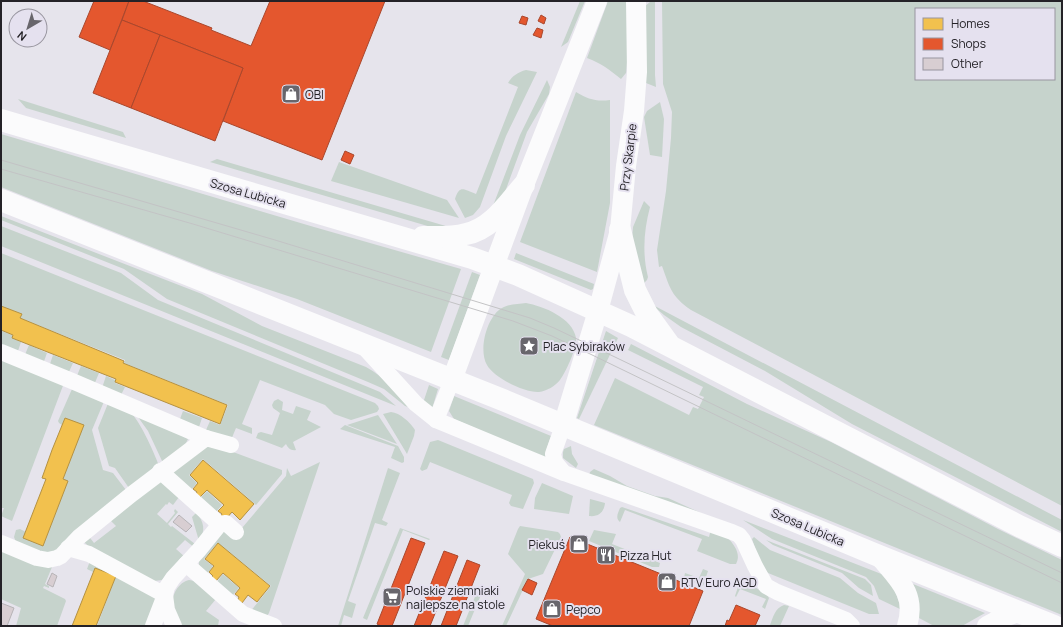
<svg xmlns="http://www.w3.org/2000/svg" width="1063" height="627" font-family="Manrope,sans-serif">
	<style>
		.green { fill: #c6d3cc; fill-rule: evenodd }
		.homes { fill: #f2c14e; stroke: #b49142 }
		.shops { fill: #e4572e; stroke: #aa472c }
		.building { fill: #d8ced2; stroke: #b7b4b7 }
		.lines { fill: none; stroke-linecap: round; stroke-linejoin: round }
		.minor { stroke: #fbfbfc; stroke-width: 16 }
		.tertiary { stroke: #fbfbfc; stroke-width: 20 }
		.primary { stroke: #fbfbfc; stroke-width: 22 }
		.tram { stroke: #c3c3c5; stroke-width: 1 }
		.labels { text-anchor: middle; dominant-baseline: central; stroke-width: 4; stroke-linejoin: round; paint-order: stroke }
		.poi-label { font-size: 12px; fill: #242227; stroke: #e5e1ef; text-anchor: start }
		.street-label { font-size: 12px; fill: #242227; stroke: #e5e1ef }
	</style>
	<rect width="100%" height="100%" fill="#e6e4ec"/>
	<!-- green -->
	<g class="green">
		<polygon points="580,1 585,1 568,42 561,47"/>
		<path d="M608 1H628V51L626 73 621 79C610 70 601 63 587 58Z"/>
		<polygon points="655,1 655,75 656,87 646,83 644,7 650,2"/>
		<path d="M662 1H1062V506L691 310C671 296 670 288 662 266L659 267 657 250 666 191 671 138 672 112 663 84ZM916 9H1054V79H916Z"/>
		<path d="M526 70 537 72 506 136 480 207 473 215 465 218 455 199C460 184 464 190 476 194L518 87 508 83C512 76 518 72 526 70Z"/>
		<polygon points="547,80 550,87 549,94 527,132 505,192 491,211 520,135"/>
		<path d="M576 92C588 99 596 102 610 100V203L597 272 520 242Z"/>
		<polygon points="18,99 123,132 126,138 26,108"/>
		<polygon points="660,102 664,119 662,157 650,155 644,117 647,111"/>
		<polygon points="1,134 314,227 461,269 431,352 297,299 212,271 1,187"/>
		<polygon points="217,159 456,229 431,227 210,162"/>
		<polygon points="339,162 447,200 459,218 331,181"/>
		<path d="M644 201 650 207C644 230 642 253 648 277L647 280 644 283 632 239 633 227Z"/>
		<path d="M1 216 202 294 262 326 366 367C385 377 394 391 408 407L405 406 384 389 368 382 167 299 124 269 1 220Z"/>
		<polygon points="1,226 121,273 158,300 380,392 396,406 1,246"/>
		<polygon points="1,253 375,403 378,406 379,409 377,412 351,420 334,414 325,405 260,380 242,424 252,428 252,434 236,428 231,440 206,430 210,421 220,425 228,405 124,363 125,360 20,318 22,314 1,306"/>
		<polygon points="516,253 594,284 593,289 591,290 514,259"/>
		<polygon points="472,272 480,275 449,360 441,357"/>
		<path d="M526 303C543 306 573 318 576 338 577 348 566 372 560 380 555 386 547 391 539 392 525 393 494 378 487 365 478 350 487 316 502 308 509 304 519 304 526 303Z"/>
		<polygon points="651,304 1062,520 1062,532 852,424 765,371 681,327 664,315"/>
		<polygon points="2,331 12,335 12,338 21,342 17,354 1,348 1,336"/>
		<polygon points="606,331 618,338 579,419 577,418"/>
		<polygon points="631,344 747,404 831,442 998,529 1062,560 1062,615 594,425 615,378 689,415 693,407 698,409 704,397 699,395 703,387 628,350"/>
		<polygon points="29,345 47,353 43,364 24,357"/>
		<polygon points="53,355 73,363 68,374 49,367"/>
		<polygon points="1,358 64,383 12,521 1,516 4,508 1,508"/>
		<polygon points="81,366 99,373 94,385 76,378"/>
		<polygon points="106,376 115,380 115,383 125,387 121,395 102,388"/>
		<polygon points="429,385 438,389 432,409 423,403"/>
		<polygon points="72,389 105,399 92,430 103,470 113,473 126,490 50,556 16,542 14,537 16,530 20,529 26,532 24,538 43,546 68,481 63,479 83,426 65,418 62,425 59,423 58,421"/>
		<polygon points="454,396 551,436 545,454 546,459 454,419 449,411"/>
		<path d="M278 399 283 402 282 410 293 414 296 406 311 411 307 420 321 427 293 442 296 450C291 451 288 448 286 444L282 448 256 438 258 433 261 432 272 435 280 413 273 408 272 405 274 401Z"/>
		<path d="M109 401C115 404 122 405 127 409 138 416 154 452 159 466L129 488 115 468 109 466 98 428Z"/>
		<polygon points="133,410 188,439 185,445 163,463 148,431"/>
		<polygon points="183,411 202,418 199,427 180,419"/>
		<path d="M391 412C400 413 410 422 415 430L414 436 407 454 383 414Z"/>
		<polygon points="378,415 397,444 347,425"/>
		<polygon points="345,425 398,446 404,457 404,462 402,463 391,458 395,447 340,429"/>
		<polygon points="438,440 533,479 534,483 523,509 511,506 509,503 512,495 430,462 427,469 422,471 420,469 430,442"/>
		<polygon points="203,446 225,449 282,470 282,474 256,505 203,459 189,475 197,483 190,491 169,471"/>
		<polygon points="571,446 572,454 578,464 576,468 563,458 563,452 564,449"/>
		<polygon points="320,462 269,613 267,616 250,612 271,586 218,543 204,559 213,566 206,575 199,565 199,558 224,528 236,535 286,476 287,468 291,476"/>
		<polygon points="388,468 400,473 382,520 388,523 386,526 375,523 348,601 356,604 352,618 344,615 341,626 338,626"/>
		<polygon points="594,469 610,476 627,486 655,496 668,498 701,513 589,475 590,472"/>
		<polygon points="160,480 179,497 173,505 169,502 167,505 166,504 157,514 167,523 175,513 174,511 175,509 178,512 168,524 171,527 172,526 195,544 195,548 185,540 176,549 185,557 162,580 154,581 93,550 85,543 84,539 87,534 94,543 116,526 108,518"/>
		<polygon points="542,483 573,496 569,514 534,509 535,498"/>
		<polygon points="207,491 222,505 215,513 199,499"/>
		<path d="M590 499 605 503C604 512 599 517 589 516Z"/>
		<path d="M622 507 709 537 711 529C722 534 730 537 736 549 738 554 739 558 736 564H730L697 551 702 539 625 510 620 522C615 518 618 513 620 508Z"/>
		<path d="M196 513C204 521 206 531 199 541L192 517Z"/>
		<polygon points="743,520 884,575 891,580 902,610 879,599 874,586 866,577 772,539"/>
		<polygon points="520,526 558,532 560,534 561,537 543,574 528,579 506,626 502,626 525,574 508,554 518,529"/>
		<polygon points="400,528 430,539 429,540 403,530 367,620 363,618"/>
		<polygon points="594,530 616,534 612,544 660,563 659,567 652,567 589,541"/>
		<path d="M754 537 770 550 840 578 858 593 876 603 879 614H869L768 573C759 564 756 550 752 539Z"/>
		<polygon points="766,540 865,579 871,585 873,596 859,588 842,573 773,545"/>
		<polygon points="1,547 52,567 45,584 49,586 49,588 44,586 43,588 65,599 66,601 57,626 16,626 21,608 1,599"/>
		<path d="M90 561C97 560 145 588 152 594 154 596 156 599 158 602L148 626H97L116 576 95 568 93 572 87 569Z"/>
		<polygon points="703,569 708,571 703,586 684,578 685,573 699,578"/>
		<polygon points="223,574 239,588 231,597 216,583"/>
		<path d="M189 580 195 581 216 599 206 611 219 620 218 626H181C178 619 174 612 173 605 171 595 179 582 189 580Z"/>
		<path d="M741 583C748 583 766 592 769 598L765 609 762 607 766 599 740 589 736 597 735 596 738 587Z"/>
		<polygon points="913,584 985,613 962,626 934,626 919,618"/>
		<polygon points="479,587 483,590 468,626 463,626"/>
		<path d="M784 605 789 606 780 626H771L770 625C773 617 775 608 784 605Z"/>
	</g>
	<!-- homes -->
	<g class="homes">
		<polygon points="1,306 22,314 20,318 124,361 123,363 227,405 220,424 115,382 116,379 12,338 13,335 1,330"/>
		<polygon points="65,418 84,425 63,479 68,481 43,546 23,538 46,479 42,478 52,450"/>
		<polygon points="203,460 254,504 240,520 232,512 225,520 221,516 222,514 218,511 224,505 207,490 200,497 196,494 197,492 193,489 198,483 190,475"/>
		<polygon points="218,543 270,586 257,602 248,595 242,603 238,599 239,597 235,594 240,588 223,573 216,581 212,577 213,576 209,572 214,566 205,559"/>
		<polygon points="95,568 116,576 96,626 72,626"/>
	</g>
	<!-- shops -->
	<g class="shops">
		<polygon points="94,1 129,1 110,50 79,37"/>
		<polygon points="129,1 143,1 212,28 211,30 251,46 270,1 385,1 322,160 223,121 243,68 122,20"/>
		<polygon points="541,15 546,18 544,24 538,21"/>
		<polygon points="522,16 528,18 526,25 519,23"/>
		<polygon points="122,20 160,35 131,108 93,93"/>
		<polygon points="537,28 543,30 541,38 533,35"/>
		<polygon points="160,35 243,68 215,141 131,108"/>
		<polygon points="345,151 354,155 350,164 341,160"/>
		<polygon points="570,537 703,591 689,626 553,626 536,619"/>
		<polygon points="411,538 425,543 392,626 381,626 377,624"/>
		<polygon points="444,551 458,556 430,626 414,626"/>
		<polygon points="467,560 480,565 456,626 441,626"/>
		<polygon points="528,579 537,583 532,595 522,590"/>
		<polygon points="736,605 760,615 755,626 725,626 727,620 729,621"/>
	</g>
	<!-- building -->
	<g class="building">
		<polygon points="179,515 192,526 186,532 173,522"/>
		<polygon points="52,573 57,576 53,587 47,584"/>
		<polygon points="1,603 14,608 7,626 1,626"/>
	</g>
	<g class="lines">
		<!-- minor -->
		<g class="minor">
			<polyline points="363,346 416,404 436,420 564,473 732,532 739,535 743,540 755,566 766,586 777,592 846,620 852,626"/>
			<polyline points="1,352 72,381 206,438"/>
			<polyline points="436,420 452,380"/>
			<polyline points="563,426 553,454 555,462 564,473"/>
			<polyline points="160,471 217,522 220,524 226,523 236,532"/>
			<polyline points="1,543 37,558 48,560 57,558 61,556 79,537 132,494 206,438 231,445"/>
			<polyline points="68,548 89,554 165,595"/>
			<polyline points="186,564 243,614 274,626"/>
			<polyline points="165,595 167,610 174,626"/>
			<polyline points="153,626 165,595 167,587 173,578 199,550 220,524"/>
		</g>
		<!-- tertiary -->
		<g class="tertiary">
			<polyline points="452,380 524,185 597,1"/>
			<polyline points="563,426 598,311 620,230 626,166 634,111 637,72 636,1"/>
			<path d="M879 556C898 579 917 594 907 626"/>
			<polyline points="987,626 1004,617 1019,612"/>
		</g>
		<!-- primary -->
		<g class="primary">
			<polyline points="1,120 472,258 518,275 631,326 1019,526 1062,546"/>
			<polyline points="1,200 503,400 879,556 1054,626"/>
			<polyline points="620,230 635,290 647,314 668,343"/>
			<path d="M423 237C437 237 452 238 466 234 492 229 508 203 524 185"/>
		</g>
		<!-- tram -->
		<g class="tram">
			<polyline points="1,160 275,240 530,318 554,328 617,358 1062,573"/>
			<polyline points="1,169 193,224 513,321 552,336 586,352 1062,583"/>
		</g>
	</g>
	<!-- icons -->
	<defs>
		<g id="shop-square" transform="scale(1)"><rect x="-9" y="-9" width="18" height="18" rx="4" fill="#68666c" stroke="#e5e1ef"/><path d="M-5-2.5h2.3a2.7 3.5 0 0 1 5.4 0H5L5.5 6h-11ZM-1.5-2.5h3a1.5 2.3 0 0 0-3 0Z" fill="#fff"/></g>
		<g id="sight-square" transform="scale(1)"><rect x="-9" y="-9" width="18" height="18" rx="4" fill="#68666c" stroke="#e5e1ef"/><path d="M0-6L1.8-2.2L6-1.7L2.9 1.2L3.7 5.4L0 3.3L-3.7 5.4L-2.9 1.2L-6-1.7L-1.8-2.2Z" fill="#fff"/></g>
		<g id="restaurant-square" transform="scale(1)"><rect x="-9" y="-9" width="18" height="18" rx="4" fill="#68666c" stroke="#e5e1ef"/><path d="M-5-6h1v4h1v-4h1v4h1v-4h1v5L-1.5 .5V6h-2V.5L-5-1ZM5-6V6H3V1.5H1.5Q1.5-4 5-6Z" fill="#fff"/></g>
		<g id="supermarket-square" transform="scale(1)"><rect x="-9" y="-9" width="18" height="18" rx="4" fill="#68666c" stroke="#e5e1ef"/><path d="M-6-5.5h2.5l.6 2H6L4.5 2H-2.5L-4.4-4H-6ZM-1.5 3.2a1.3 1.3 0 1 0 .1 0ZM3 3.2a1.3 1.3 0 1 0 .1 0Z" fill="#fff"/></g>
	</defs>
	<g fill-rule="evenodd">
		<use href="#shop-square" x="291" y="94"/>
		<use href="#sight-square" x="529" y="346"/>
		<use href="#shop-square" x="579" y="544"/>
		<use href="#restaurant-square" x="606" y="555"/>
		<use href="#shop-square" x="667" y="582"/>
		<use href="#supermarket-square" x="392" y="597"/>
		<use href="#shop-square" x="552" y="609"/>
	</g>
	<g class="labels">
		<!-- poi labels -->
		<g class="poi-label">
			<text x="305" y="94">OBI</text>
			<text x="543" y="346">Plac Sybiraków</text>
			<text x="565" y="544" text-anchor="end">Piekuś</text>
			<text x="620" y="555">Pizza Hut</text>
			<text x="681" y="582">RTV Euro AGD</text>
			<text x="406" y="590">Polskie ziemniaki<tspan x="406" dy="14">najlepsze na stole</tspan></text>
			<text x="566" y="609">Pepco</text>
		</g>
		<!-- street labels -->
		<g class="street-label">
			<text transform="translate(628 157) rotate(-83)">Przy Skarpie</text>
			<text transform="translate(248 193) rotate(16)">Szosa Lubicka</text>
			<text transform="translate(808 527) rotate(23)">Szosa Lubicka</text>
		</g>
	</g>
	<!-- border -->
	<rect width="1063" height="627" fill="none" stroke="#242227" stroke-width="4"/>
	<!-- legend -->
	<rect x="915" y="8" width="140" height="72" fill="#e5e1ef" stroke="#98959f"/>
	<rect x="923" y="18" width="20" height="12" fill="#f2c14e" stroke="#98959f"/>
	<text x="951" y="28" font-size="12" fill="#242227">Homes</text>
	<rect x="923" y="38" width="20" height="12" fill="#e4572e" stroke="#98959f"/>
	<text x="951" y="48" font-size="12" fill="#242227">Shops</text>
	<rect x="923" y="58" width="20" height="12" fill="#d8ced2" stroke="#98959f"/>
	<text x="951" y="68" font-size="12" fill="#242227">Other</text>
	<!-- north arrow -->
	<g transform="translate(28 28) rotate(218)"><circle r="19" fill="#e5e1ef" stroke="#98959f"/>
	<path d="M0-3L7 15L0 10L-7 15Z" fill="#68666c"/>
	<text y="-6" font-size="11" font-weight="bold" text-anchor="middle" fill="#242227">N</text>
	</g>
</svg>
